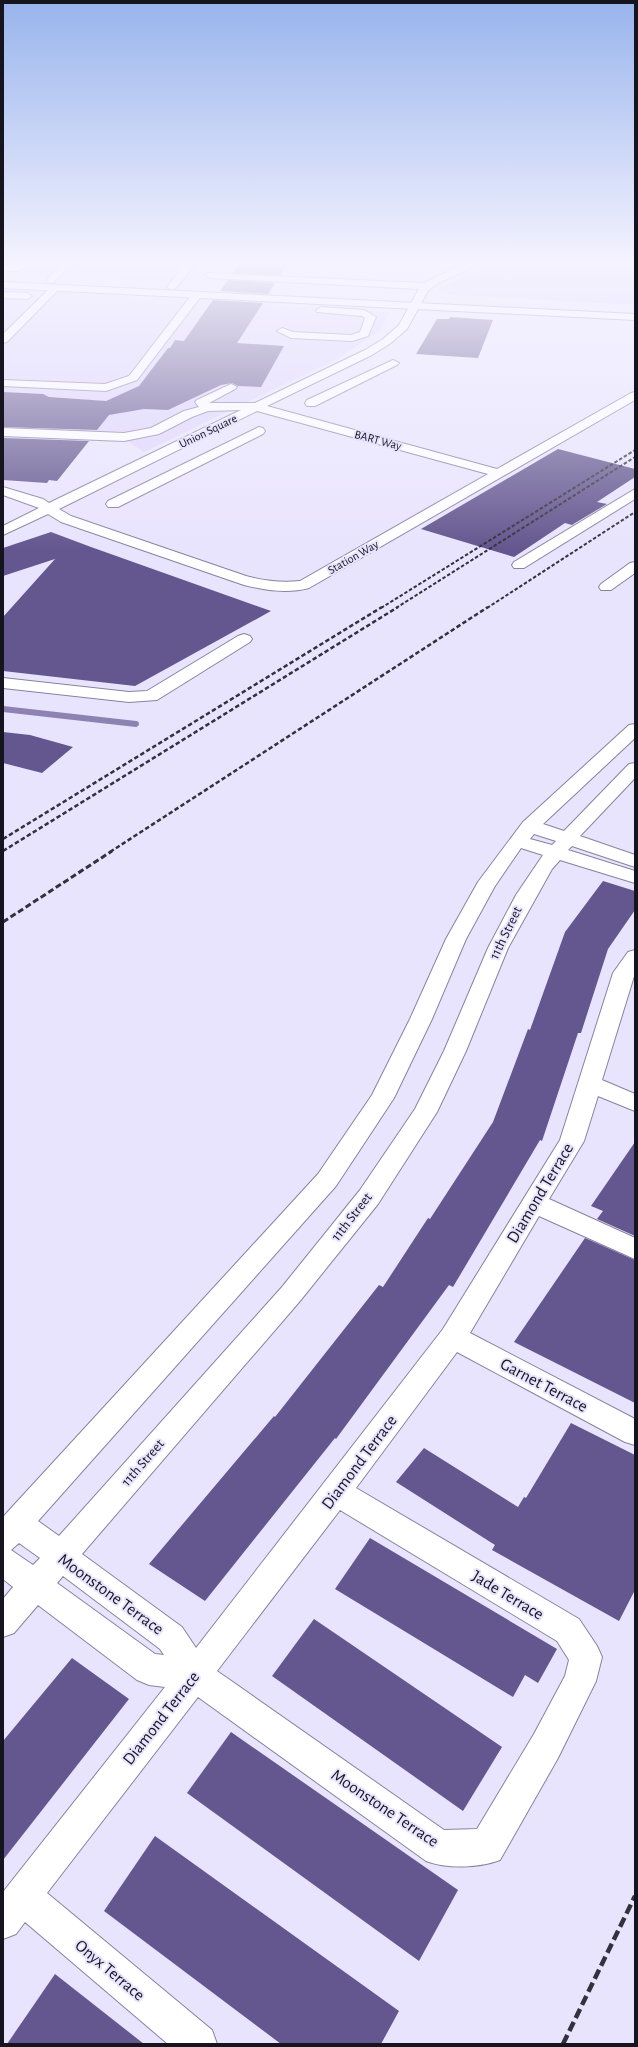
<svg xmlns="http://www.w3.org/2000/svg" width="638" height="2047" font-family="'Alegreya Sans',sans-serif">
	<style>
		.built { fill: #ddd5fc }
		.green { fill: #d4ccf7 }
		.lines { fill: none; stroke-linecap: round; stroke-linejoin: round }
		.stream { stroke: #8d83b2; stroke-width: 6 }
		.building { fill: #64578f }
		.minor-casing { stroke: #88829f; stroke-width: 2 }
		.major-casing { stroke: #88829f; stroke-width: 2 }
		.minor { fill: #fff; fill-rule: evenodd }
		.major { fill: #fff; fill-rule: evenodd }
		.rail-far3 { stroke: #34313d; stroke-width: 2; stroke-dasharray: 3.5 2; stroke-linecap: butt }
		.rail-far2 { stroke: #34313d; stroke-width: 2.5; stroke-dasharray: 4.5 2.5; stroke-linecap: butt }
		.rail-far1 { stroke: #34313d; stroke-width: 3; stroke-dasharray: 6 3; stroke-linecap: butt }
		.rail { stroke: #34313d; stroke-width: 4.5; stroke-dasharray: 10 4.5; stroke-linecap: butt }
		.labels { text-anchor: middle; dominant-baseline: central; stroke-width: 4; stroke-linejoin: round; paint-order: stroke }
		.far-street-label { font-size: 12px; fill: #16141e; stroke: #e9e4fe }
		.street-label { font-size: 14px; fill: #16141e; stroke: #e9e4fe }
		.near-street-label { font-size: 17px; fill: #16141e; stroke: #e9e4fe }
	</style>
	<rect width="100%" height="100%" fill="#e9e4fe"/>
	<!-- built -->
	<g class="built">
		<polygon points="3,262 202,262 187,283 3,274"/>
		<polygon points="3,288 100,294 99,295 390,312 381,330 339,358 144,452 129,442 58,440 56,443 3,439"/>
	</g>
	<!-- green -->
	<polygon class="green" points="487,262 635,262 635,305 452,295 440,292 439,288 476,271"/>
	<g class="lines">
		<!-- stream -->
		<polyline class="stream" points="3,709 136,724"/>
	</g>
	<!-- building -->
	<g class="building">
		<polygon points="241,262 262,262 288,263 280,275 233,273"/>
		<polygon points="228,280 275,283 268,294 220,291"/>
		<polygon points="213,300 263,303 237,343 284,346 261,387 238,386 232,383 221,385 168,410 144,409 109,415 97,430 3,427 3,392 43,394 49,397 106,401 139,386 168,348 170,348 175,340 184,341"/>
		<polygon points="450,317 493,320 478,358 416,354 437,319 449,319"/>
		<polygon points="3,438 89,441 57,481 49,480 47,483 3,480"/>
		<polygon points="558,449 635,469 635,477 597,502 607,504 575,523 572,525 565,523 514,557 421,529"/>
		<polygon points="51,532 91,547 271,611 135,686 3,671 3,617 55,559 3,576 3,548"/>
		<polygon points="3,732 30,735 73,747 42,773 3,763"/>
		<polygon points="603,881 635,891 635,910 608,949 581,1033 578,1033 542,1141 540,1140 453,1287 449,1285 336,1439 335,1438 205,1601 149,1564 274,1416 275,1417 379,1285 383,1287 428,1218 430,1219 493,1122 528,1029 530,1030 565,932"/>
		<polygon points="635,1142 635,1236 597,1219 603,1211 591,1206"/>
		<polygon points="585,1238 635,1260 635,1403 514,1342"/>
		<polygon points="571,1423 635,1455 635,1590 619,1621 492,1550 495,1545 396,1482 424,1448 518,1507 524,1497 526,1498"/>
		<polygon points="370,1538 557,1649 538,1683 525,1675 513,1697 335,1589"/>
		<polygon points="314,1619 502,1747 463,1811 272,1676"/>
		<polygon points="72,1658 129,1699 3,1860 3,1741"/>
		<polygon points="231,1732 458,1890 419,1961 187,1793"/>
		<polygon points="155,1836 399,2011 381,2044 281,2044 104,1911"/>
		<polygon points="55,1974 144,2044 7,2044"/>
	</g>
	<g class="lines">
		<!-- minor casing -->
		<g class="minor-casing">
			<g id="minor">
				<polygon points="25,262 30,265 18,271 3,271 3,265 17,265"/>
				<polygon points="64,262 74,262 53,283 47,283 47,279"/>
				<polygon points="187,262 197,262 175,289 169,289 167,287"/>
				<path d="M467 262H478L466 271 438 283 428 291 407 329 391 343 372 355 267 406 497 469 631 393 635 392V400L309 588C287 594 265 590 244 585L61 522 48 514 3 535V526L39 508 3 495V487L43 499 49 503 241 410 208 411 192 417 159 434 124 441 3 436V428L124 433 151 428 184 411 199 407 195 402 197 400 231 384 237 387 235 389 209 403H255L365 350 383 339 399 325 419 289 210 278 205 275 207 273 424 283ZM257 411 488 474 300 581C282 583 264 581 246 576L71 516 59 509Z"/>
				<polygon points="55,285 60,288 58,290 7,342 3,343 3,334 52,286"/>
				<polygon points="3,292 27,293 32,296 27,299 3,298"/>
				<polygon points="197,292 202,295 137,380 106,391 3,386 3,380 105,384 129,376 193,293"/>
				<polygon points="321,307 364,310 376,317 368,336 352,341 291,338 277,331 282,328 293,332 351,335 360,332 365,318 362,316 317,312 316,310"/>
				<polygon points="393,360 399,363 397,365 315,406 307,406 305,403 307,400"/>
				<polygon points="259,427 263,428 265,431 263,434 118,507 108,507 106,504 108,501"/>
				<polygon points="635,489 635,499 524,568 514,568 512,565 514,562"/>
				<polygon points="635,562 635,573 611,590 601,590 599,587 601,584 630,563"/>
				<polygon points="244,634 250,636 252,639 250,642 157,700 129,702 3,688 3,678 129,692 147,691 238,636"/>
				<path d="M635 724V738L543 824 564 831 629 764 635 763V778L580 836 635 855V867L572 846 568 850 635 871V883L560 860 552 869 508 948 466 1051 437 1112 378 1204 300 1301 82 1554 182 1627 196 1648 443 1329 560 1140 613 973 628 952 635 950V973L602 1080 635 1094V1111L598 1096 584 1141 549 1199 635 1238V1259L539 1216 470 1333 635 1419V1445L625 1442 457 1352 356 1488 579 1619 597 1646 602 1657 596 1681 558 1758 500 1860C479 1868 447 1869 426 1861L198 1697 47 1893 212 2030 217 2044H168L25 1922 16 1934 3 1939V1892L165 1687 149 1685 137 1680 38 1605 14 1633 3 1637V1599L13 1587 3 1579V1517L318 1174 372 1095 410 1019 446 939 478 882 523 822 629 725ZM534 834 556 841 552 845 530 839ZM521 848 543 855 516 895 488 948 444 1051 415 1109 360 1190 282 1287 59 1536 38 1521 336 1186 394 1098 432 1019 466 939 495 886ZM340 1510 557 1641 569 1660 565 1676 534 1734 477 1829 444 1830 217 1671ZM19 1543 40 1558 33 1565 11 1550ZM63 1576 160 1649 164 1655 155 1654 57 1583Z"/>
			</g>
		</g>
		<!-- major casing -->
		<g class="major-casing">
			<polygon id="major" points="3,282 635,314 635,320 3,288"/>
		</g>
		<!-- minor -->
		<use href="#minor" class="minor"/>
		<!-- major -->
		<use href="#major" class="major"/>
		<!-- rail-far3 -->
		<g class="rail-far3">
			<polyline points="381,608 635,450"/>
			<polyline points="396,608 635,457"/>
			<polyline points="487,608 635,512"/>
		</g>
		<!-- rail-far2 -->
		<g class="rail-far2">
			<polyline points="3,839 382,607"/>
			<polyline points="3,851 398,607"/>
			<polyline points="110,852 488,607"/>
		</g>
		<!-- rail-far1 -->
		<polyline class="rail-far1" points="3,922 112,851"/>
		<!-- rail -->
		<polyline class="rail" points="563,2044 635,1896"/>
	</g>
	<!-- sky -->
	<linearGradient id="sky" x2="0" y2="1"><stop stop-color="#98b4ec"/><stop offset="0.48" stop-color="#f5f3ff"/><stop offset="1" stop-color="#f5f3ff" stop-opacity="0"/></linearGradient>
	<rect width="638" height="549" fill="url(#sky)"/>
	<g class="labels">
		<!-- far-street labels -->
		<g class="far-street-label">
			<text transform="translate(208 431) rotate(-26)">Union Square</text>
			<text transform="translate(378 440) rotate(15)">BART Way</text>
			<text transform="translate(353 557) rotate(-30)">Station Way</text>
		</g>
		<!-- street labels -->
		<g class="street-label">
			<text transform="translate(506 933) rotate(-64)">11th Street</text>
			<text transform="translate(352 1217) rotate(-52)">11th Street</text>
			<text transform="translate(143 1463) rotate(-49)">11th Street</text>
		</g>
		<!-- near-street labels -->
		<g class="near-street-label">
			<text transform="translate(540 1193) rotate(-59)">Diamond Terrace</text>
			<text transform="translate(544 1385) rotate(28)">Garnet Terrace</text>
			<text transform="translate(359 1462) rotate(-53)">Diamond Terrace</text>
			<text transform="translate(111 1594) rotate(36)">Moonstone Terrace</text>
			<text transform="translate(508 1595) rotate(31)">Jade Terrace</text>
			<text transform="translate(161 1718) rotate(-52)">Diamond Terrace</text>
			<text transform="translate(385 1808) rotate(34)">Moonstone Terrace</text>
			<text transform="translate(110 1970) rotate(40)">Onyx Terrace</text>
		</g>
	</g>
	<!-- border -->
	<rect width="638" height="2047" fill="none" stroke="#16141e" stroke-width="8"/>
</svg>
